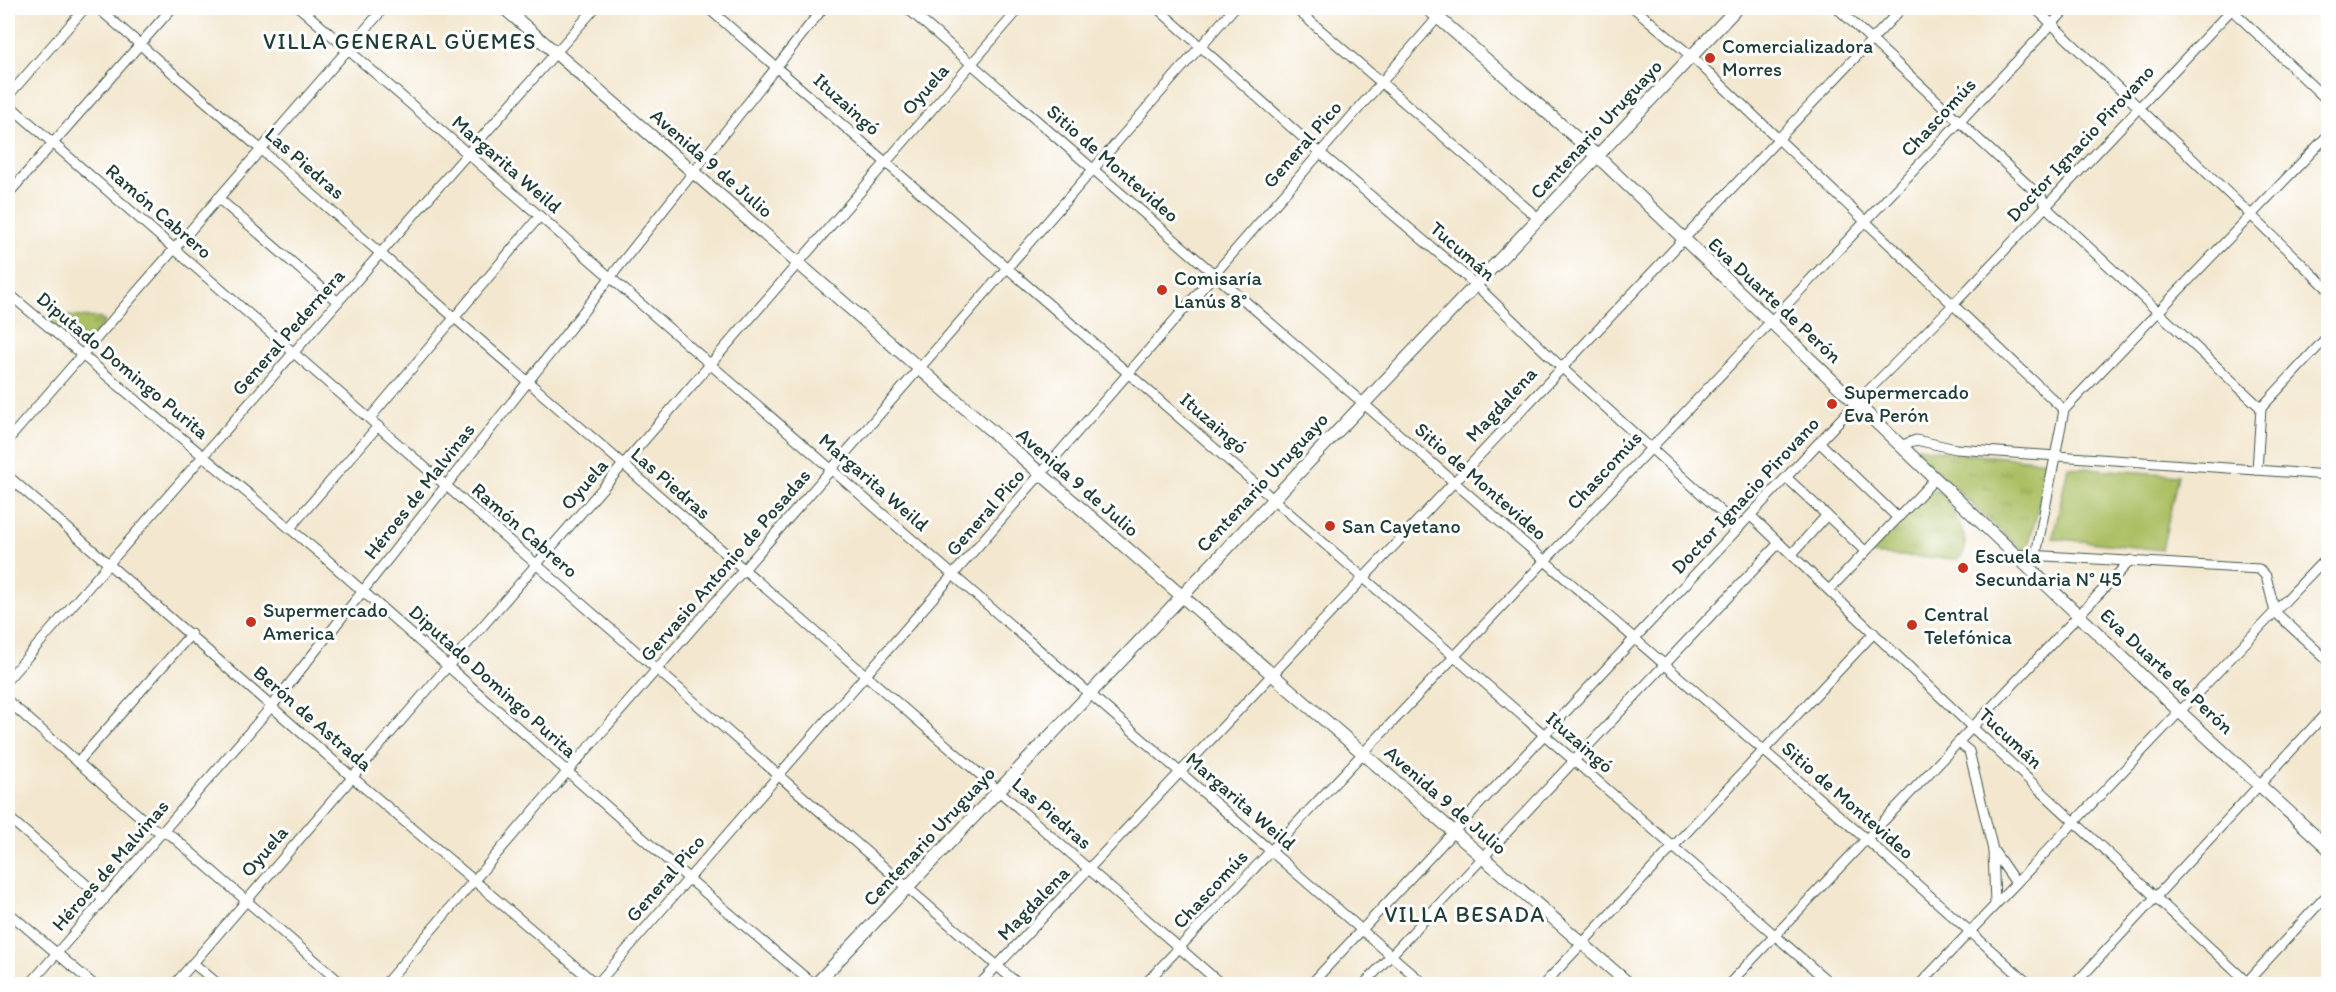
<svg xmlns="http://www.w3.org/2000/svg" width="2336" height="992" font-family="Itim,sans-serif">
	<style>
		.grass { fill: url(#grass-tufts); stroke: #657e4c; stroke-width: 1.5 }
		.pitch { fill: #abbf63; stroke: #657e4c; stroke-width: 1.5 }
		.lines { fill: none; stroke-linecap: round; stroke-linejoin: round }
		.street-casing { stroke: #3f564b; stroke-width: 11 }
		.secondary-casing { stroke: #3f564b; stroke-width: 14 }
		.street { stroke: #fff; stroke-width: 9 }
		.secondary { stroke: #fff; stroke-width: 12 }
		.poi-dot { fill: #c8321e; stroke: #fff; stroke-width: 2 }
		.labels { text-anchor: middle; dominant-baseline: central; stroke-width: 6; stroke-linejoin: round; paint-order: stroke }
		.poi-label { font-size: 20px; fill: #1f3d34; stroke: #fff; text-anchor: start }
		.street-label { font-size: 20px; fill: #1f3d34; stroke: #fff }
		.quarter-label { font-size: 22px; letter-spacing: 1.5px; fill: #1f3d34; stroke: #fff }
	</style>
	<defs>
		<pattern id="grass-tufts" width="24" height="20" patternUnits="userSpaceOnUse" patternTransform="scale(1.5)"><rect width="24" height="20" fill="#abbf63"/><path d="M3 7l-1-3M5 7V3M7 7l1-3M15 17l-1-3M17 17v-4M19 17l1-3" fill="none" stroke="#8b9c52"/></pattern>
	</defs>
	<rect width="100%" height="100%" fill="#fff"/>
	<filter id="ink" filterUnits="userSpaceOnUse"><feTurbulence type="fractalNoise" baseFrequency=".0167" numOctaves="2"/><feDisplacementMap in="SourceGraphic" scale="12" xChannelSelector="R" yChannelSelector="G"/><feConvolveMatrix kernelMatrix="1 2 1 2 8 2 1 2 1" color-interpolation-filters="sRGB"/></filter>
	<filter id="wash" filterUnits="userSpaceOnUse"><feTurbulence type="fractalNoise" baseFrequency=".008" numOctaves="4" result="noise"/><feDisplacementMap in="SourceGraphic" scale="24" xChannelSelector="R" yChannelSelector="G"/><feGaussianBlur stdDeviation="1.35" result="paint"/><feColorMatrix in="noise" values="0 0 0 0 0 0 0 0 0 0 0 0 0 0 0 0 0 1.4 0 .05"/><feComposite in="paint" operator="in"/></filter>
	<g filter="url(#wash)">
		<rect width="100%" height="100%" fill="#f3e7cf"/>
		<!-- grass -->
		<g class="grass">
			<polygon points="49,315 100,318 105,322 84,346 77,347 45,320"/>
			<polygon points="1918,447 1955,453 2047,461 2049,467 2027,550 2020,549 1917,453 1916,449"/>
			<path d="M1935 491 1943 493C1951 509 1978 546 1958 559L1869 554 1928 494Z"/>
		</g>
		<!-- pitch -->
		<polygon class="pitch" points="2068,467 2178,475 2162,550 2053,538"/>
	</g>
	<g filter="url(#ink)">
		<g class="lines">
			<!-- street casing -->
			<g class="street-casing">
				<g id="street">
					<polyline points="98,8 1221,984"/>
					<polyline points="300,8 1424,984"/>
					<polyline points="708,8 1831,984"/>
					<polyline points="907,8 1867,840 2029,984"/>
					<polyline points="1157,8 1319,152 1475,284 1561,367 1739,528"/>
					<polyline points="1295,8 1538,218"/>
					<polyline points="1634,8 1691,56 2064,410"/>
					<polyline points="1837,8 2042,198 2050,211 2261,408"/>
					<polyline points="2035,8 2328,289"/>
					<polyline points="2230,8 2328,101"/>
					<polyline points="8,96 85,8"/>
					<polyline points="8,104 1018,984"/>
					<polyline points="8,194 172,8"/>
					<polyline points="218,198 338,302"/>
					<polyline points="8,293 324,557 688,878 813,984"/>
					<polyline points="2261,408 2328,336"/>
					<polyline points="2064,410 2328,135"/>
					<polyline points="370,418 539,217"/>
					<polyline points="8,440 384,8"/>
					<polyline points="1820,443 1898,518"/>
					<polyline points="1900,446 1916,440 1956,449 2328,475"/>
					<polyline points="2257,470 2261,408"/>
					<polyline points="8,476 352,777 596,984"/>
					<polyline points="1787,478 1865,551"/>
					<polyline points="1751,516 1973,728 2249,984"/>
					<polyline points="290,528 378,426"/>
					<polyline points="1792,554 1827,515"/>
					<polyline points="2014,554 2259,569 2266,576 2275,612 2328,661"/>
					<polyline points="2036,555 2064,410"/>
					<polyline points="1829,590 1935,479"/>
					<polyline points="8,679 595,8"/>
					<polyline points="8,701 153,828 172,836 342,984"/>
					<polyline points="1959,743 1969,751 1993,850"/>
					<polyline points="78,762 191,634"/>
					<polyline points="8,817 104,900"/>
					<polyline points="1995,904 1993,850 2016,883"/>
					<polyline points="8,912 93,984"/>
					<polyline points="193,963 218,984"/>
					<polyline points="30,984 272,706 823,8"/>
					<polyline points="175,984 448,666 1020,8"/>
					<polyline points="385,984 568,771 1234,8"/>
					<polyline points="597,984 1446,8"/>
					<polyline points="980,984 1902,8"/>
					<polyline points="1145,984 2067,8"/>
					<polyline points="1311,984 1634,639 1856,403 1953,305 2233,8"/>
					<polyline points="1364,984 1779,543"/>
					<polyline points="1544,984 1874,633"/>
					<polyline points="1729,984 2131,560"/>
					<polyline points="1920,984 2328,556"/>
					<polyline points="2075,984 2328,711"/>
					<polyline points="2245,984 2328,894"/>
				</g>
			</g>
			<!-- secondary casing -->
			<g class="secondary-casing">
				<g id="secondary">
					<polyline points="504,8 1629,984"/>
					<polyline points="1427,8 1597,156 2180,712 2328,848"/>
					<polyline points="816,984 1737,8"/>
				</g>
			</g>
			<!-- street -->
			<use href="#street" class="street"/>
			<!-- secondary -->
			<use href="#secondary" class="secondary"/>
		</g>
	</g>
	<!-- markers -->
	<g class="poi-dot">
		<circle cx="1710" cy="58" r="6"/>
		<circle cx="1162" cy="290" r="6"/>
		<circle cx="1832" cy="404" r="6"/>
		<circle cx="1330" cy="526" r="6"/>
		<circle cx="1963" cy="568" r="6"/>
		<circle cx="251" cy="622" r="6"/>
		<circle cx="1912" cy="625" r="6"/>
	</g>
	<g class="labels">
		<!-- poi labels -->
		<g class="poi-label">
			<text x="1722" y="46">Comercializadora<tspan x="1722" dy="23">Morres</tspan></text>
			<text x="1174" y="278">Comisaría<tspan x="1174" dy="23">Lanús 8°</tspan></text>
			<text x="1844" y="392">Supermercado<tspan x="1844" dy="23">Eva Perón</tspan></text>
			<text x="1342" y="526">San Cayetano</text>
			<text x="1975" y="556">Escuela<tspan x="1975" dy="23">Secundaria N° 45</tspan></text>
			<text x="263" y="610">Supermercado<tspan x="263" dy="23">America</tspan></text>
			<text x="1924" y="614">Central<tspan x="1924" dy="23">Telefónica</tspan></text>
		</g>
		<!-- street labels -->
		<g class="street-label">
			<text transform="translate(925 89) rotate(-49)">Oyuela</text>
			<text transform="translate(847 104) rotate(42)">Ituzaingó</text>
			<text transform="translate(1938 117) rotate(-47)">Chascomús</text>
			<text transform="translate(1596 129) rotate(-47)">Centenario Uruguayo</text>
			<text transform="translate(2080 143) rotate(-47)">Doctor Ignacio Pirovano</text>
			<text transform="translate(1302 144) rotate(-49)">General Pico</text>
			<text transform="translate(305 163) rotate(41)">Las Piedras</text>
			<text transform="translate(712 163) rotate(41)">Avenida 9 de Julio</text>
			<text transform="translate(1113 163) rotate(41)">Sitio de Montevideo</text>
			<text transform="translate(507 164) rotate(41)">Margarita Weild</text>
			<text transform="translate(159 211) rotate(41)">Ramón Cabrero</text>
			<text transform="translate(1463 251) rotate(41)">Tucumán</text>
			<text transform="translate(1775 300) rotate(43)">Eva Duarte de Perón</text>
			<text transform="translate(288 332) rotate(-49)">General Pedernera</text>
			<text transform="translate(123 365) rotate(40)">Diputado Domingo Purita</text>
			<text transform="translate(1501 404) rotate(-47)">Magdalena</text>
			<text transform="translate(1214 423) rotate(41)">Ituzaingó</text>
			<text transform="translate(1604 470) rotate(-47)">Chascomús</text>
			<text transform="translate(1481 481) rotate(41)">Sitio de Montevideo</text>
			<text transform="translate(874 482) rotate(41)">Margarita Weild</text>
			<text transform="translate(1078 482) rotate(41)">Avenida 9 de Julio</text>
			<text transform="translate(1262 482) rotate(-47)">Centenario Uruguayo</text>
			<text transform="translate(671 483) rotate(41)">Las Piedras</text>
			<text transform="translate(584 484) rotate(-49)">Oyuela</text>
			<text transform="translate(419 491) rotate(-52)">Héroes de Malvinas</text>
			<text transform="translate(1745 495) rotate(-47)">Doctor Ignacio Pirovano</text>
			<text transform="translate(985 512) rotate(-49)">General Pico</text>
			<text transform="translate(525 530) rotate(41)">Ramón Cabrero</text>
			<text transform="translate(725 565) rotate(-49)">Gervasio Antonio de Posadas</text>
			<text transform="translate(2167 671) rotate(43)">Eva Duarte de Perón</text>
			<text transform="translate(493 681) rotate(42)">Diputado Domingo Purita</text>
			<text transform="translate(313 718) rotate(41)">Berón de Astrada</text>
			<text transform="translate(2011 738) rotate(43)">Tucumán</text>
			<text transform="translate(1580 742) rotate(41)">Ituzaingó</text>
			<text transform="translate(1446 800) rotate(41)">Avenida 9 de Julio</text>
			<text transform="translate(1848 800) rotate(41)">Sitio de Montevideo</text>
			<text transform="translate(1241 801) rotate(41)">Margarita Weild</text>
			<text transform="translate(1052 813) rotate(41)">Las Piedras</text>
			<text transform="translate(929 836) rotate(-47)">Centenario Uruguayo</text>
			<text transform="translate(264 851) rotate(-49)">Oyuela</text>
			<text transform="translate(110 865) rotate(-49)">Héroes de Malvinas</text>
			<text transform="translate(665 878) rotate(-49)">General Pico</text>
			<text transform="translate(1210 889) rotate(-47)">Chascomús</text>
			<text transform="translate(1033 903) rotate(-46)">Magdalena</text>
		</g>
		<!-- quarter labels -->
		<g class="quarter-label">
			<text x="400" y="41">VILLA GENERAL GÜEMES</text>
			<text x="1465" y="914">VILLA BESADA</text>
		</g>
	</g>
	<!-- margin -->
	<rect width="2336" height="992" fill="none" stroke="#fff" stroke-width="30"/>
</svg>
